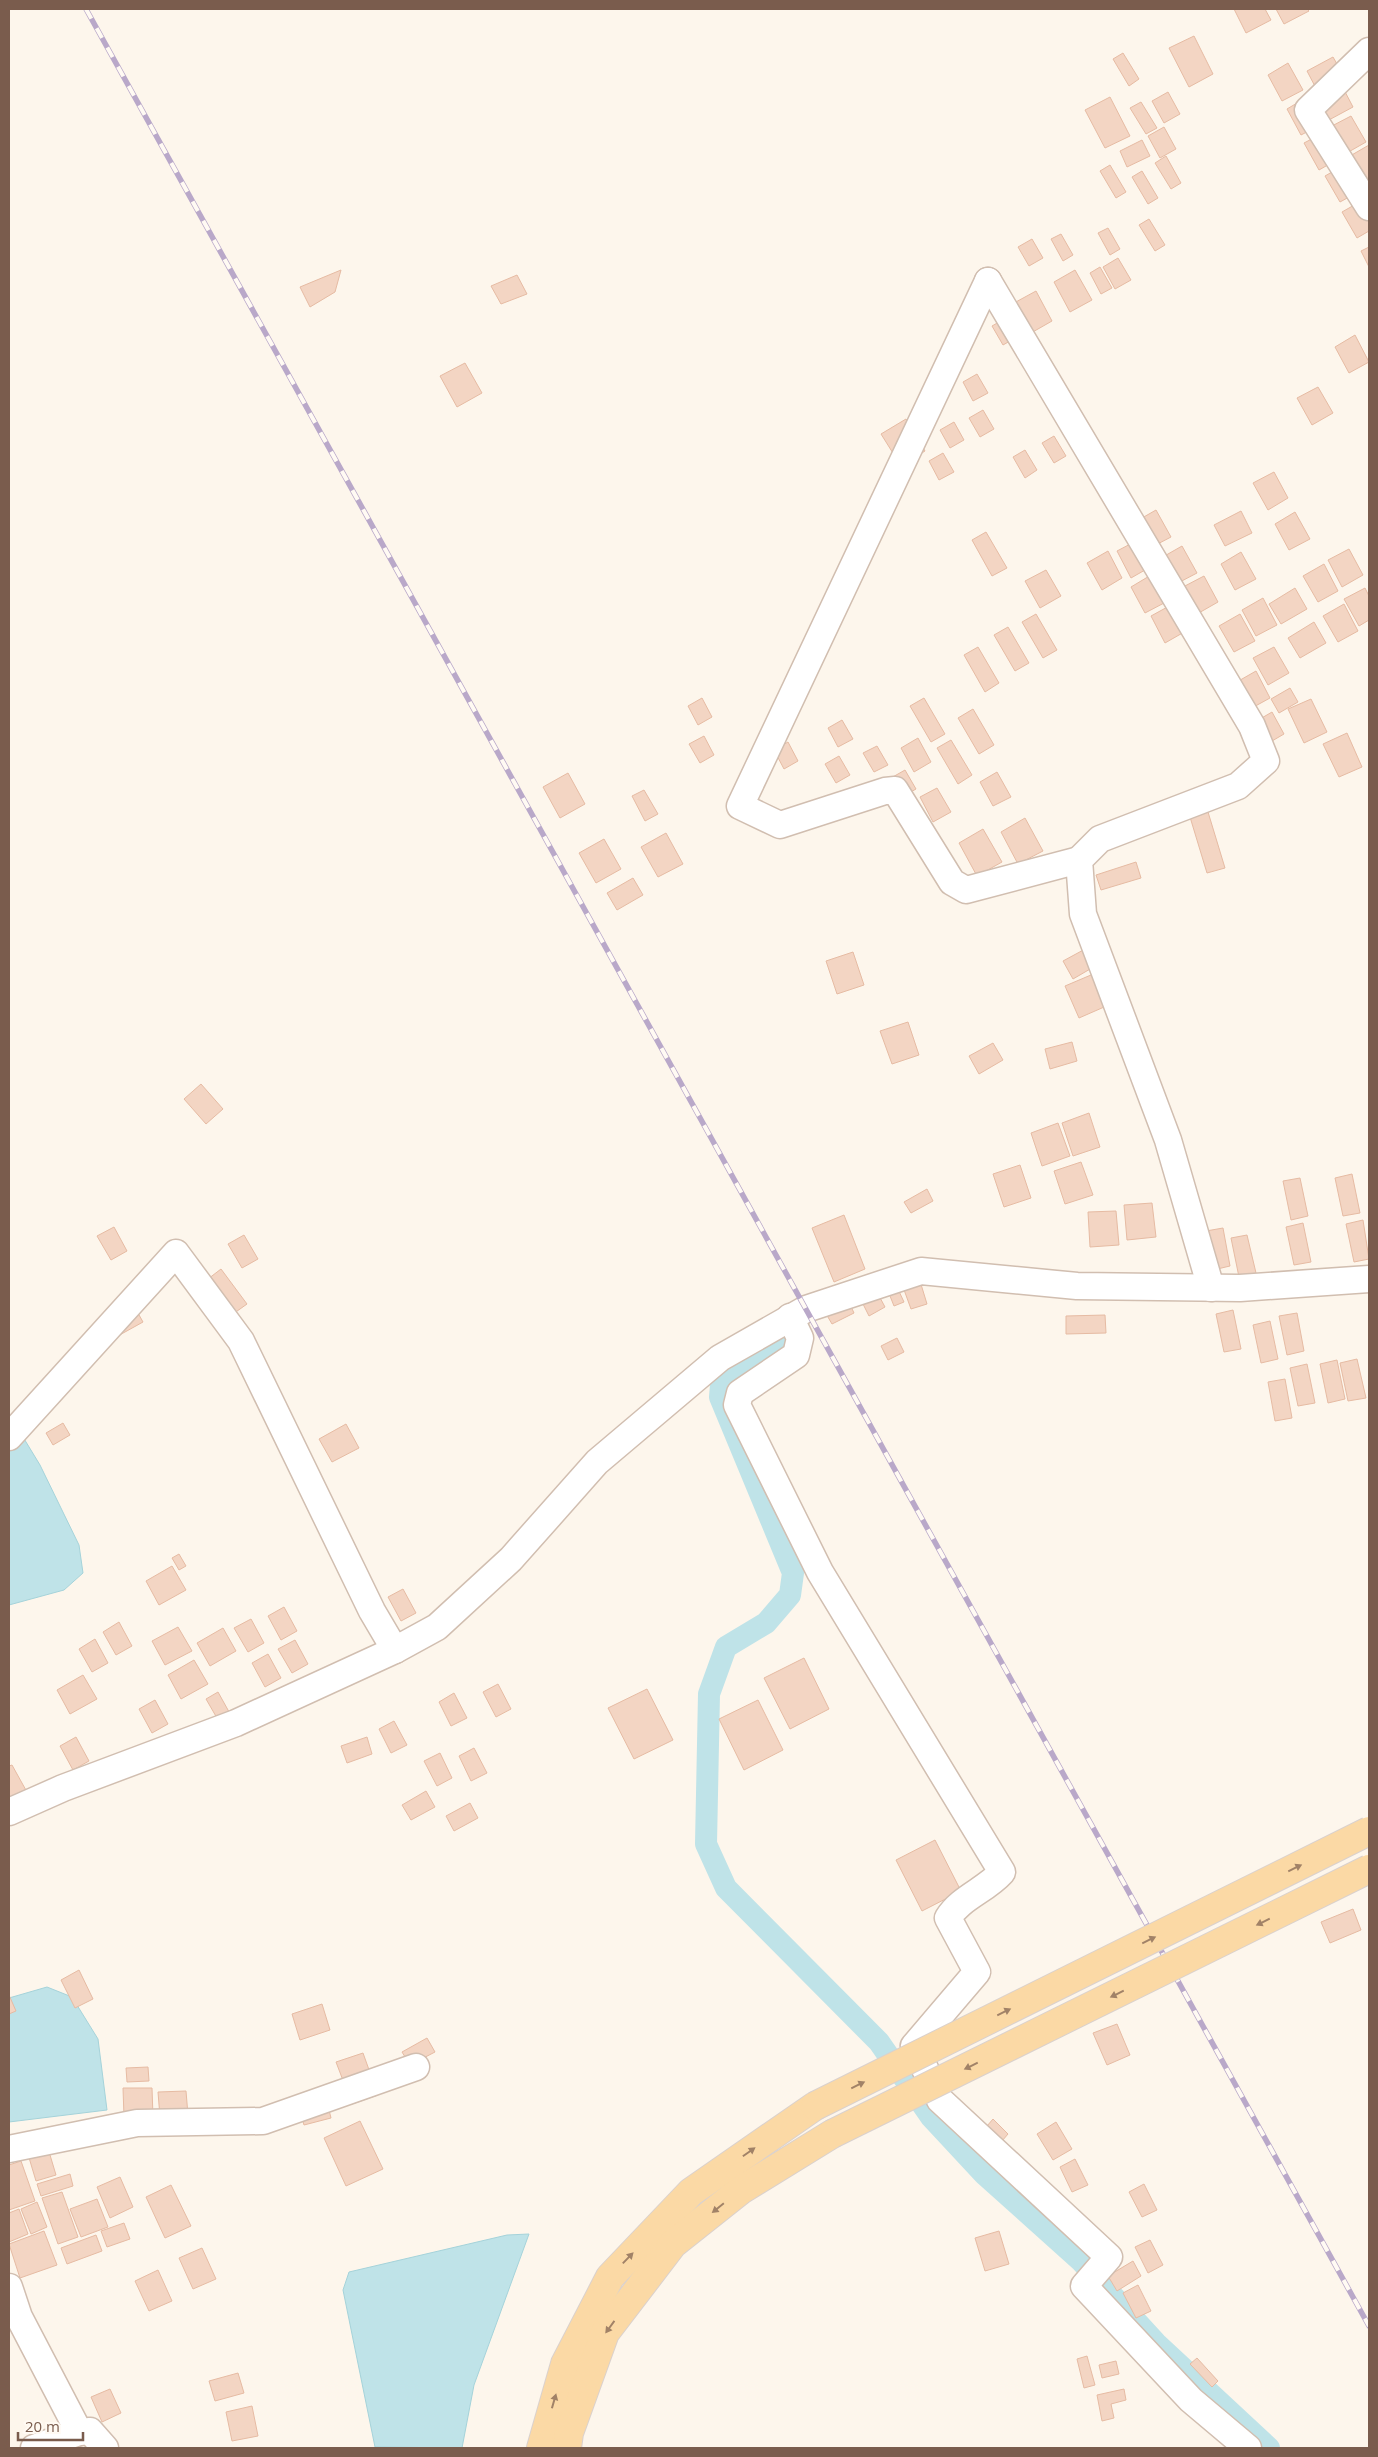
<svg xmlns="http://www.w3.org/2000/svg" width="1378" height="2457" font-family="'Open Sans',sans-serif">
	<style>
		.water { fill: #bfe3e8; stroke: #a5d3da }
		.lines { fill: none; stroke-linecap: round; stroke-linejoin: round }
		.canal { stroke: #bfe3e8; stroke-width: 22 }
		.building { fill: #f3d5c3; stroke: #e6bba3 }
		.street-casing { stroke: #d1beb0; stroke-width: 29 }
		.primary-casing { stroke: #dad1cd; stroke-width: 30 }
		.street { stroke: #fff; stroke-width: 26 }
		.primary { stroke: #fbd9a5; stroke-width: 28 }
		.rail-casing { stroke: #b9a8c9; stroke-width: 5.5 }
		.rail { stroke: #fffaf3; stroke-width: 4; stroke-dasharray: 11; stroke-linecap: butt }
		.primary-bridge-casing { stroke: #dad1cd; stroke-width: 30; stroke-linecap: butt }
		.primary-bridge { stroke: #fbd9a5; stroke-width: 28 }
		.oneway { fill: #a18267 }
	</style>
	<rect width="100%" height="100%" fill="#fdf6ec"/>
	<!-- water -->
	<g class="water">
		<polygon points="9,1414 40,1465 79,1545 83,1573 64,1590 9,1605"/>
		<polygon points="47,1987 72,1997 98,2039 107,2110 9,2122 9,1998"/>
		<polygon points="529,2234 474,2385 462,2448 375,2447 343,2290 349,2272 507,2235"/>
	</g>
	<g class="lines">
		<!-- canal -->
		<polyline class="canal" points="782,1340 721,1385 720,1397 793,1573 790,1595 766,1623 726,1647 709,1694 706,1844 726,1888 879,2042 931,2117 984,2174 1081,2261 1156,2343 1269,2448"/>
	</g>
	<!-- building -->
	<g class="building">
		<polygon points="1234,9 1265,9 1271,20 1246,33"/>
		<polygon points="1276,9 1307,9 1309,11 1284,24"/>
		<polygon points="1194,36 1213,74 1189,87 1169,48"/>
		<polygon points="1123,53 1139,79 1129,86 1113,59"/>
		<polygon points="1333,57 1345,78 1318,92 1307,71"/>
		<polygon points="1288,63 1303,90 1282,101 1268,75"/>
		<polygon points="1342,86 1353,107 1327,121 1316,100"/>
		<polygon points="1168,92 1180,114 1164,123 1152,101"/>
		<polygon points="1110,97 1130,136 1105,148 1085,110"/>
		<polygon points="1307,97 1322,124 1301,135 1287,109"/>
		<polygon points="1141,102 1157,128 1146,134 1130,108"/>
		<polygon points="1351,116 1366,142 1345,154 1330,127"/>
		<polygon points="1164,127 1176,149 1160,158 1148,136"/>
		<polygon points="1325,132 1340,158 1319,170 1304,143"/>
		<polygon points="1142,140 1150,156 1127,167 1120,151"/>
		<polygon points="1369,145 1369,180 1365,183 1350,156"/>
		<polygon points="1166,156 1181,183 1171,189 1155,163"/>
		<polygon points="1346,164 1360,191 1340,202 1325,176"/>
		<polygon points="1110,165 1126,192 1116,198 1100,171"/>
		<polygon points="1142,171 1158,198 1148,204 1132,177"/>
		<polygon points="1363,200 1369,212 1369,231 1357,238 1342,212"/>
		<polygon points="1149,219 1165,245 1155,251 1139,225"/>
		<polygon points="1108,228 1120,249 1110,255 1098,233"/>
		<polygon points="1061,234 1073,255 1063,261 1051,239"/>
		<polygon points="1032,239 1043,258 1029,266 1018,247"/>
		<polygon points="1369,247 1369,267 1361,251"/>
		<polygon points="1118,258 1131,280 1115,289 1103,267"/>
		<polygon points="1100,267 1112,288 1101,294 1090,273"/>
		<polygon points="341,270 335,292 310,307 300,287"/>
		<polygon points="1075,270 1092,300 1070,312 1054,282"/>
		<polygon points="517,275 527,294 501,304 491,286"/>
		<polygon points="1036,291 1052,321 1031,333 1014,303"/>
		<polygon points="1006,318 1017,337 1003,345 992,326"/>
		<polygon points="1355,335 1369,362 1349,373 1335,347"/>
		<polygon points="465,363 482,393 457,407 440,376"/>
		<polygon points="977,374 988,393 973,401 963,382"/>
		<polygon points="1318,387 1333,413 1312,425 1297,398"/>
		<polygon points="983,410 994,429 980,437 969,418"/>
		<polygon points="906,419 925,451 901,466 881,434"/>
		<polygon points="954,422 964,440 950,448 940,430"/>
		<polygon points="1054,436 1066,456 1054,463 1042,443"/>
		<polygon points="1025,450 1037,470 1025,478 1013,457"/>
		<polygon points="943,453 954,472 939,480 929,461"/>
		<polygon points="1274,472 1288,498 1268,510 1253,483"/>
		<polygon points="1156,510 1171,537 1150,548 1135,522"/>
		<polygon points="1241,511 1252,533 1225,546 1214,525"/>
		<polygon points="1295,512 1310,539 1289,550 1275,524"/>
		<polygon points="986,532 1007,568 992,576 972,540"/>
		<polygon points="1138,540 1152,566 1131,578 1117,551"/>
		<polygon points="1182,546 1197,573 1176,584 1161,558"/>
		<polygon points="1349,549 1363,575 1342,587 1328,560"/>
		<polygon points="1108,551 1122,578 1102,590 1087,563"/>
		<polygon points="1241,552 1256,579 1235,590 1221,564"/>
		<polygon points="1324,564 1338,591 1318,602 1303,576"/>
		<polygon points="1046,570 1061,596 1040,608 1025,581"/>
		<polygon points="1151,575 1166,602 1145,613 1131,587"/>
		<polygon points="1204,576 1218,602 1197,614 1183,587"/>
		<polygon points="1295,588 1307,609 1281,624 1269,604"/>
		<polygon points="1365,588 1369,596 1369,620 1359,626 1344,599"/>
		<polygon points="1263,598 1277,625 1256,636 1242,610"/>
		<polygon points="1344,604 1358,631 1338,642 1323,616"/>
		<polygon points="1171,605 1186,631 1165,643 1151,616"/>
		<polygon points="1036,614 1057,650 1043,658 1022,622"/>
		<polygon points="1240,614 1255,641 1234,652 1219,626"/>
		<polygon points="1314,622 1326,643 1300,658 1288,638"/>
		<polygon points="1008,627 1029,663 1015,671 994,635"/>
		<polygon points="978,647 999,683 985,692 964,655"/>
		<polygon points="1274,647 1289,673 1268,685 1253,658"/>
		<polygon points="1256,671 1270,698 1250,709 1235,683"/>
		<polygon points="1290,688 1298,702 1279,713 1271,699"/>
		<polygon points="702,698 712,717 698,725 688,706"/>
		<polygon points="924,698 945,734 931,742 910,706"/>
		<polygon points="1311,699 1327,732 1304,743 1288,709"/>
		<polygon points="973,709 994,745 979,754 958,718"/>
		<polygon points="1272,712 1284,734 1272,741 1260,719"/>
		<polygon points="842,720 853,739 838,747 828,728"/>
		<polygon points="1347,733 1362,767 1339,777 1323,744"/>
		<polygon points="704,736 714,755 700,763 689,744"/>
		<polygon points="918,738 931,762 914,772 901,748"/>
		<polygon points="951,740 972,775 958,784 937,748"/>
		<polygon points="788,742 798,761 784,769 774,750"/>
		<polygon points="877,746 888,765 874,772 863,753"/>
		<polygon points="839,756 850,775 836,783 825,764"/>
		<polygon points="905,770 916,789 902,797 891,778"/>
		<polygon points="997,772 1011,797 993,806 980,782"/>
		<polygon points="568,773 585,804 560,818 543,787"/>
		<polygon points="937,788 951,812 933,822 920,797"/>
		<polygon points="644,790 658,814 645,821 632,796"/>
		<polygon points="1208,812 1225,868 1207,873 1190,817"/>
		<polygon points="1025,818 1043,851 1018,864 1001,832"/>
		<polygon points="983,829 1002,862 977,876 959,843"/>
		<polygon points="666,833 683,864 658,877 641,847"/>
		<polygon points="604,839 621,869 596,883 579,853"/>
		<polygon points="1136,862 1141,878 1101,890 1096,875"/>
		<polygon points="633,878 643,895 617,910 607,893"/>
		<polygon points="1087,948 1097,965 1073,979 1063,961"/>
		<polygon points="853,952 864,985 837,994 826,961"/>
		<polygon points="1098,972 1111,1004 1079,1018 1065,986"/>
		<polygon points="908,1022 919,1055 892,1064 880,1031"/>
		<polygon points="1072,1042 1077,1061 1050,1069 1045,1049"/>
		<polygon points="993,1043 1003,1060 979,1074 969,1056"/>
		<polygon points="201,1084 223,1109 206,1124 184,1099"/>
		<polygon points="1089,1113 1100,1147 1073,1156 1062,1123"/>
		<polygon points="1058,1123 1070,1156 1042,1166 1031,1133"/>
		<polygon points="1081,1162 1093,1195 1065,1204 1054,1171"/>
		<polygon points="1020,1165 1031,1198 1004,1207 993,1174"/>
		<polygon points="1352,1174 1360,1213 1343,1216 1335,1178"/>
		<polygon points="1300,1178 1308,1216 1291,1220 1283,1181"/>
		<polygon points="927,1189 933,1201 911,1213 904,1202"/>
		<polygon points="1152,1203 1156,1237 1127,1240 1124,1205"/>
		<polygon points="1116,1211 1119,1245 1090,1247 1088,1212"/>
		<polygon points="844,1215 865,1269 834,1282 812,1228"/>
		<polygon points="1363,1220 1369,1259 1354,1262 1346,1224"/>
		<polygon points="1303,1223 1311,1262 1294,1265 1286,1227"/>
		<polygon points="114,1227 127,1251 111,1260 97,1236"/>
		<polygon points="1223,1228 1230,1266 1213,1270 1206,1231"/>
		<polygon points="244,1235 258,1259 242,1268 228,1244"/>
		<polygon points="1247,1235 1256,1273 1239,1277 1231,1238"/>
		<polygon points="221,1269 247,1304 233,1314 208,1279"/>
		<polygon points="920,1281 927,1304 911,1309 903,1287"/>
		<polygon points="897,1287 904,1302 894,1306 888,1291"/>
		<polygon points="878,1294 885,1307 869,1316 862,1302"/>
		<polygon points="130,1299 143,1322 116,1337 103,1313"/>
		<polygon points="848,1300 854,1313 832,1324 825,1312"/>
		<polygon points="1233,1310 1241,1349 1224,1352 1216,1314"/>
		<polygon points="1297,1313 1304,1351 1287,1355 1279,1316"/>
		<polygon points="1105,1315 1106,1333 1066,1334 1066,1316"/>
		<polygon points="1270,1321 1278,1359 1261,1363 1253,1325"/>
		<polygon points="897,1338 904,1352 888,1360 881,1346"/>
		<polygon points="1357,1359 1366,1398 1348,1401 1340,1363"/>
		<polygon points="1337,1360 1345,1399 1328,1403 1320,1364"/>
		<polygon points="1307,1364 1315,1403 1298,1406 1290,1368"/>
		<polygon points="1285,1379 1292,1418 1275,1421 1268,1382"/>
		<polygon points="63,1423 70,1435 53,1445 46,1433"/>
		<polygon points="346,1424 359,1448 332,1462 319,1439"/>
		<polygon points="179,1554 186,1566 179,1570 172,1558"/>
		<polygon points="172,1566 186,1590 159,1605 146,1581"/>
		<polygon points="403,1589 416,1613 401,1621 388,1597"/>
		<polygon points="284,1607 297,1631 281,1640 268,1616"/>
		<polygon points="251,1619 264,1643 248,1652 234,1628"/>
		<polygon points="119,1622 132,1646 116,1655 103,1632"/>
		<polygon points="178,1627 192,1651 165,1665 152,1641"/>
		<polygon points="223,1628 236,1651 210,1666 197,1643"/>
		<polygon points="95,1639 108,1663 92,1672 79,1649"/>
		<polygon points="295,1640 308,1664 292,1673 278,1649"/>
		<polygon points="268,1654 281,1678 265,1687 252,1663"/>
		<polygon points="804,1658 829,1709 790,1729 764,1678"/>
		<polygon points="194,1660 208,1684 181,1699 168,1675"/>
		<polygon points="83,1675 97,1699 70,1714 57,1690"/>
		<polygon points="498,1684 511,1709 496,1717 483,1692"/>
		<polygon points="647,1689 673,1740 634,1759 608,1708"/>
		<polygon points="218,1692 233,1719 221,1725 206,1699"/>
		<polygon points="454,1693 467,1718 451,1726 439,1702"/>
		<polygon points="155,1700 168,1724 152,1733 139,1709"/>
		<polygon points="758,1700 783,1750 744,1770 719,1719"/>
		<polygon points="394,1721 407,1745 391,1753 379,1729"/>
		<polygon points="76,1737 89,1761 73,1770 60,1746"/>
		<polygon points="367,1737 372,1754 347,1763 341,1746"/>
		<polygon points="474,1748 487,1773 471,1781 459,1756"/>
		<polygon points="440,1753 452,1778 437,1786 424,1761"/>
		<polygon points="12,1765 27,1792 9,1802 9,1766"/>
		<polygon points="426,1791 435,1807 411,1820 402,1805"/>
		<polygon points="470,1803 478,1818 454,1831 446,1816"/>
		<polygon points="935,1840 961,1891 922,1911 896,1860"/>
		<polygon points="1353,1909 1361,1930 1330,1943 1321,1922"/>
		<polygon points="79,1970 93,1999 75,2008 61,1980"/>
		<polygon points="9,1995 16,2011 9,2014"/>
		<polygon points="322,2004 330,2030 300,2040 292,2014"/>
		<polygon points="1117,2024 1130,2055 1107,2065 1093,2033"/>
		<polygon points="427,2038 435,2052 410,2065 402,2052"/>
		<polygon points="363,2053 378,2095 352,2104 336,2062"/>
		<polygon points="148,2067 149,2081 127,2082 126,2068"/>
		<polygon points="123,2088 152,2088 153,2117 124,2117"/>
		<polygon points="186,2091 188,2115 160,2117 158,2092"/>
		<polygon points="325,2094 331,2118 304,2125 297,2101"/>
		<polygon points="993,2119 1008,2134 1002,2141 987,2126"/>
		<polygon points="360,2121 383,2169 346,2186 324,2138"/>
		<polygon points="1056,2122 1072,2149 1053,2160 1037,2134"/>
		<polygon points="47,2145 56,2175 36,2181 27,2151"/>
		<polygon points="1075,2159 1088,2185 1072,2192 1060,2167"/>
		<polygon points="21,2161 35,2201 9,2210 9,2165"/>
		<polygon points="70,2174 73,2186 41,2196 37,2184"/>
		<polygon points="120,2177 133,2207 110,2218 97,2187"/>
		<polygon points="1144,2184 1157,2210 1142,2217 1129,2192"/>
		<polygon points="171,2185 191,2226 165,2238 146,2197"/>
		<polygon points="62,2192 78,2237 58,2244 42,2198"/>
		<polygon points="97,2199 108,2227 81,2237 70,2209"/>
		<polygon points="37,2202 47,2227 31,2234 21,2209"/>
		<polygon points="19,2209 28,2234 9,2242 9,2213"/>
		<polygon points="124,2223 130,2239 107,2247 101,2231"/>
		<polygon points="44,2231 57,2265 20,2278 9,2244"/>
		<polygon points="999,2231 1009,2264 985,2271 975,2238"/>
		<polygon points="96,2235 102,2251 67,2264 61,2248"/>
		<polygon points="1150,2240 1163,2265 1148,2273 1135,2247"/>
		<polygon points="202,2248 216,2279 193,2289 179,2258"/>
		<polygon points="1133,2261 1141,2276 1117,2291 1108,2276"/>
		<polygon points="158,2270 172,2301 149,2311 135,2281"/>
		<polygon points="1138,2285 1151,2311 1136,2318 1123,2293"/>
		<polygon points="1087,2356 1095,2385 1084,2388 1077,2359"/>
		<polygon points="1197,2358 1218,2381 1212,2387 1190,2364"/>
		<polygon points="1116,2361 1119,2374 1102,2378 1099,2365"/>
		<polygon points="238,2373 244,2393 215,2401 209,2381"/>
		<polygon points="110,2389 121,2413 102,2422 91,2397"/>
		<polygon points="1124,2389 1126,2400 1111,2404 1114,2418 1102,2421 1097,2395"/>
		<polygon points="252,2406 258,2436 232,2441 226,2412"/>
	</g>
	<g class="lines">
		<!-- street casing -->
		<g class="street-casing">
			<g id="street">
				<polyline points="1369,51 1308,110 1369,207"/>
				<polyline points="988,281 1252,726 1266,761 1238,786 1100,839 1079,860 1083,914 1168,1140 1211,1288"/>
				<polyline points="988,281 740,806 780,825 885,791 895,790 952,882 966,890 1079,860"/>
				<path d="M790 1317 800 1338 796 1355 740 1393 737 1405 820 1572 1002 1872C986 1890 960 1898 948 1918L977 1972 914 2046 940 2100 1109 2257 1084 2286 1191 2400 1248 2448"/>
				<polyline points="9,1437 176,1253 241,1341 372,1611 395,1650"/>
				<polyline points="9,1812 63,1788 236,1723 395,1650 437,1627 511,1559 597,1462 720,1358 806,1309 921,1271 1077,1286 1240,1288 1369,1279"/>
				<polyline points="9,2149 137,2123 263,2121 416,2067"/>
				<polyline points="9,2287 19,2317 79,2432 90,2431 105,2448"/>
				<polyline points="34,2448 79,2432"/>
			</g>
		</g>
		<!-- primary casing -->
		<g class="primary-casing">
			<g id="primary">
				<polyline points="541,2448 565,2364 610,2277 691,2192 815,2106"/>
				<polyline points="567,2448 569,2433 605,2333 673,2244 741,2190 832,2134"/>
			</g>
		</g>
		<!-- street -->
		<use href="#street" class="street"/>
		<!-- primary -->
		<use href="#primary" class="primary"/>
		<!-- rail casing -->
		<g class="rail-casing">
			<polyline id="rail" points="86,9 1369,2326"/>
		</g>
		<!-- rail -->
		<use href="#rail" class="rail"/>
		<!-- primary-bridge casing -->
		<g class="primary-bridge-casing">
			<g id="primary-bridge">
				<polyline points="815,2106 1369,1831"/>
				<polyline points="832,2134 1369,1869"/>
			</g>
		</g>
		<!-- primary-bridge -->
		<use href="#primary-bridge" class="primary-bridge"/>
	</g>
	<!-- one-way arrows -->
	<defs><path id="oneway-solid" d="M-6-.8H1V-3.2L6.5 0L1 3.2V.8H-6Z" transform="scale(1.25)"/></defs>
	<g class="oneway">
		<use href="#oneway-solid" transform="translate(1295 1868) rotate(-26)"/>
		<use href="#oneway-solid" transform="translate(1263 1922) rotate(154)"/>
		<use href="#oneway-solid" transform="translate(1149 1940) rotate(-26)"/>
		<use href="#oneway-solid" transform="translate(1117 1994) rotate(154)"/>
		<use href="#oneway-solid" transform="translate(1004 2012) rotate(-26)"/>
		<use href="#oneway-solid" transform="translate(971 2066) rotate(154)"/>
		<use href="#oneway-solid" transform="translate(858 2085) rotate(-26)"/>
		<use href="#oneway-solid" transform="translate(749 2152) rotate(-35)"/>
		<use href="#oneway-solid" transform="translate(718 2208) rotate(141)"/>
		<use href="#oneway-solid" transform="translate(628 2258) rotate(-46)"/>
		<use href="#oneway-solid" transform="translate(610 2327) rotate(126)"/>
		<use href="#oneway-solid" transform="translate(554 2401) rotate(-74)"/>
	</g>
	<!-- border -->
	<rect width="1378" height="2457" fill="none" stroke="#7a5c4d" stroke-width="20"/>
	<!-- scale -->
	<path d="M18 2432v8h65v-8" fill="none" stroke="#7a5c4d" stroke-width="2.5"/>
	<text x="25" y="2432" font-size="15" fill="#7a5c4d" stroke="#fffaf3" stroke-width="4" paint-order="stroke">20 m</text>
</svg>
